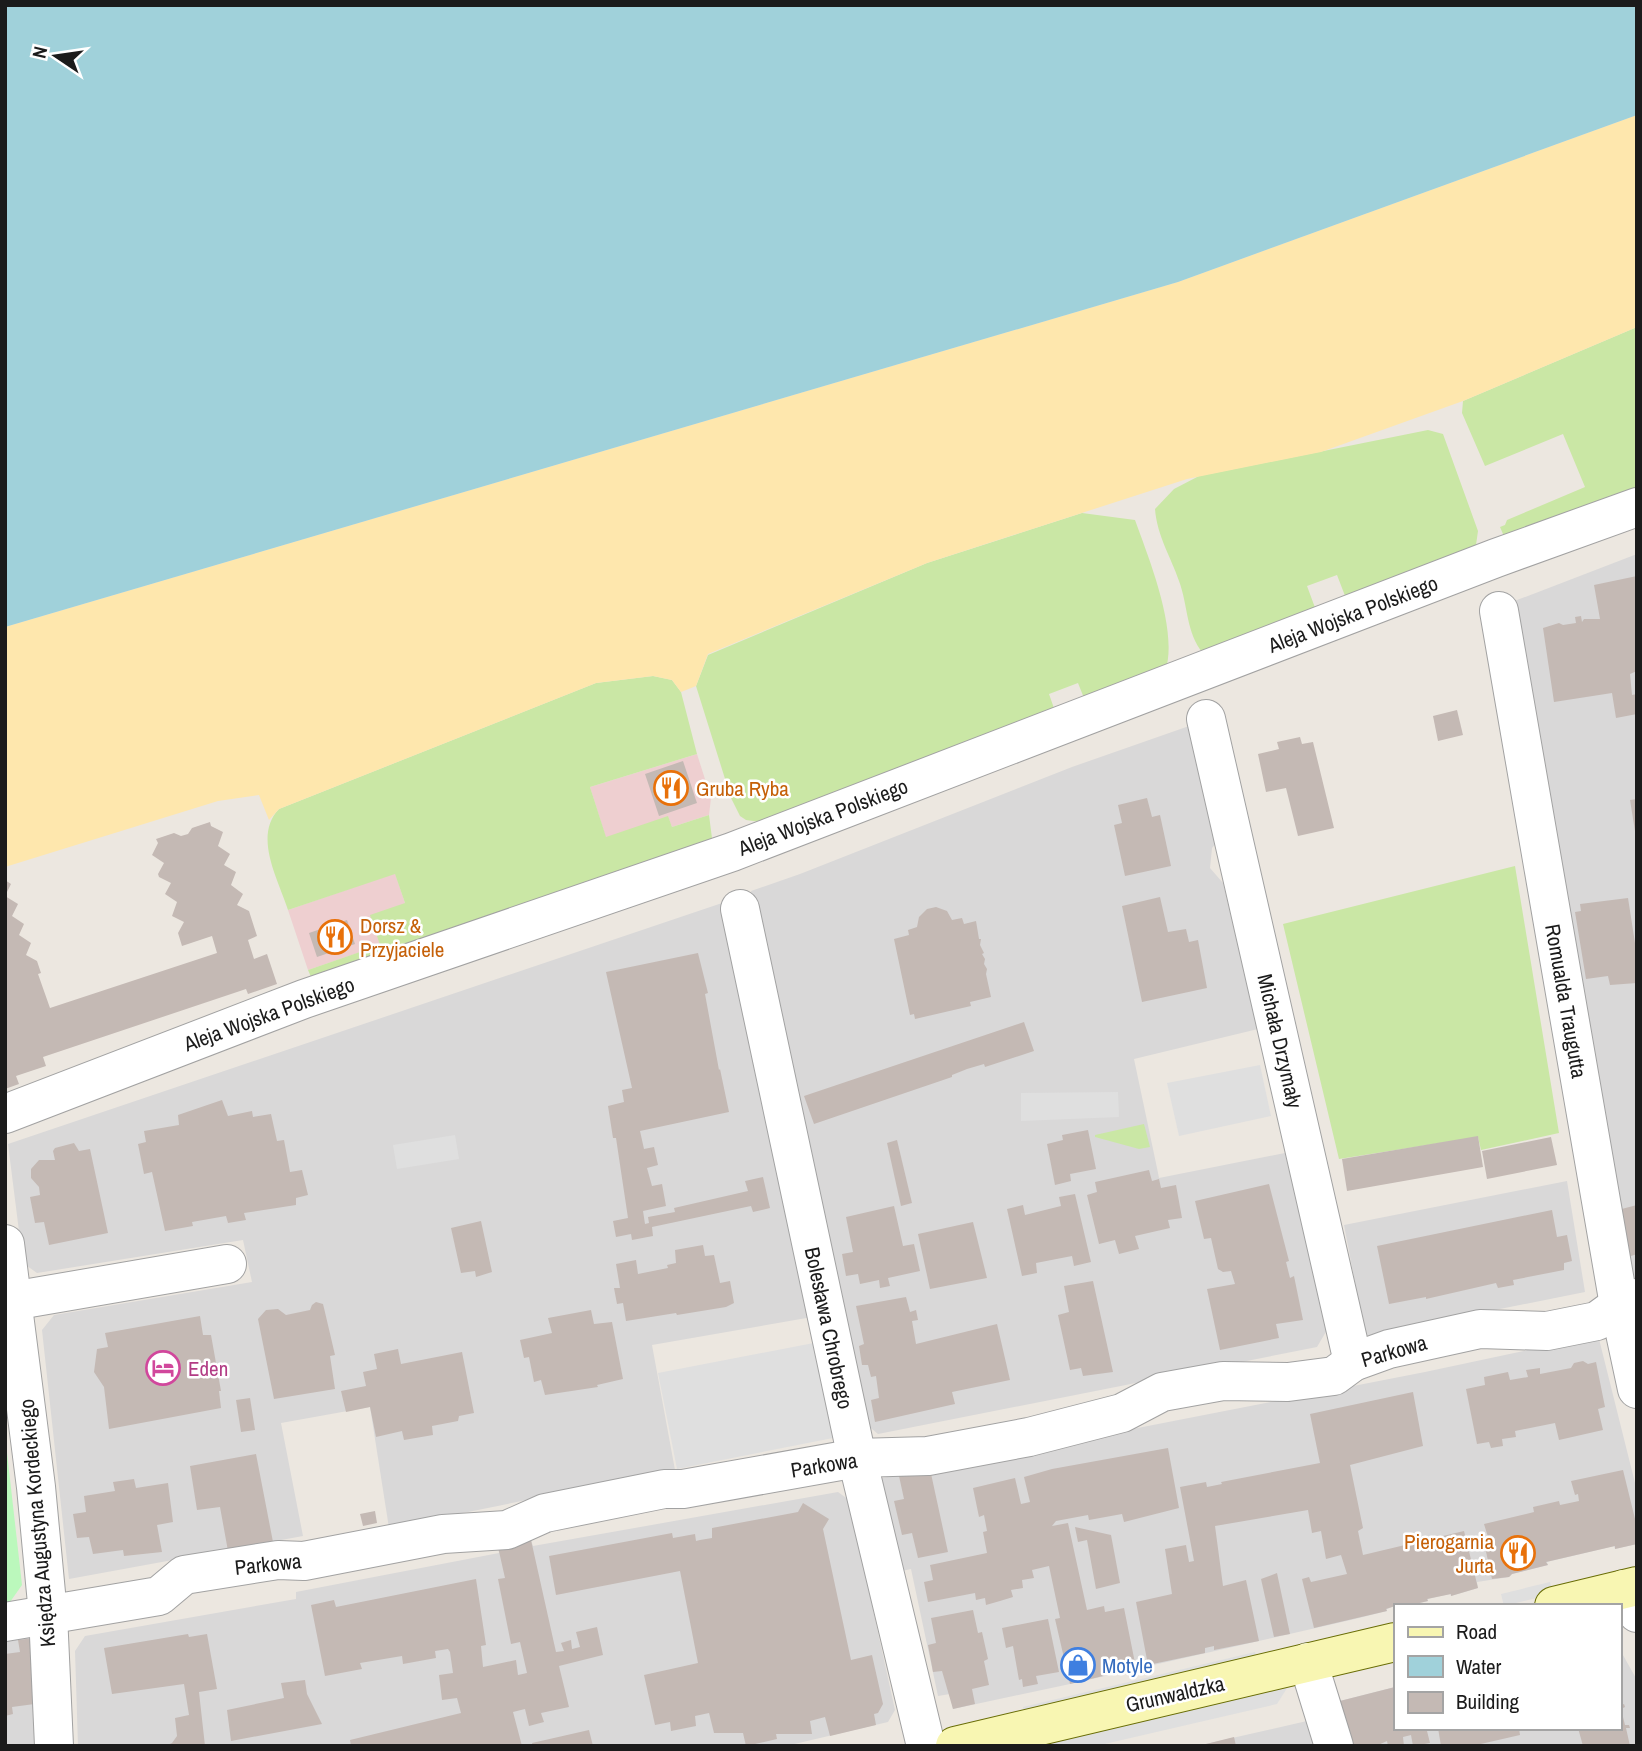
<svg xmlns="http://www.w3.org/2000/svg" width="1642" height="1751" font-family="'Archivo Narrow',sans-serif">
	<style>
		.residential { fill: #d9d8d8 }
		.commercial { fill: #eecfd0 }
		.grass { fill: #cae7a5 }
		.sand { fill: #fee7ad }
		.park { fill: #bbf8bc }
		.parking { fill: #dfdfdf }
		.water { fill: #a0d1da }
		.building { fill: #c4b9b4 }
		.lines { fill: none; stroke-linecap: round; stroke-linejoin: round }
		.street-casing { stroke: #a2a2a2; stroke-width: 40 }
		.secondary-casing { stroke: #696d06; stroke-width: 40 }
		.street { stroke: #fff; stroke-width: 38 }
		.secondary { stroke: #f8f6b2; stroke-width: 38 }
		.labels { text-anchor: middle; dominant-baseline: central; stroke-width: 5; stroke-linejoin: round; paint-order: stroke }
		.street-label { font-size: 21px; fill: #1b1b1b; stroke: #fff }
		.food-label { font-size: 21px; fill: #c56008; stroke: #fff; text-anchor: start }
		.hotel-label { font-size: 21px; fill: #b23c85; stroke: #fff; text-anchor: start }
		.shop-label { font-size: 21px; fill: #366cbe; stroke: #fff; text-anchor: start }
	</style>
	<rect width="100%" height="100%" fill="#ece7e0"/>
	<!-- residential -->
	<g class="residential">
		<polygon points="1637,554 1637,1282 1631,1284 1512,602"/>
		<polygon points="1192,725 1222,836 1212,848 1210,868 1223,883 1258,1029 1134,1059 1157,1168 1159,1178 1285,1153 1327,1330 1317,1347 878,1434 866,1424 751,891 800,874 1072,767"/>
		<polygon points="728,901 818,1316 652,1345 675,1470 389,1528 370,1407 281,1423 303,1536 69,1579 42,1330 54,1315 252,1282 243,1240 37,1273 23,1263 8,1144"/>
		<polygon points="1567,1181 1585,1292 1365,1336 1344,1225"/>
		<polygon points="1598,1335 1637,1491 1637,1544 1615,1549 1614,1546 1547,1562 1548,1565 1512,1574 1509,1577 1477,1582 1478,1588 1451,1596 1450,1594 1432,1598 1428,1599 1428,1601 1411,1605 1410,1603 1395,1606 1387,1609 1387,1611 1355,1619 1070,1684 953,1709 950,1694 938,1696 911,1569 897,1572 877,1479 1425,1372"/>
		<polygon points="838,1492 849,1500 895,1710 888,1722 786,1746 78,1746 75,1651 85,1636 296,1599 296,1592 499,1553 498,1547 531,1540 533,1546"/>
		<polygon points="33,1630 42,1746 5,1746 5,1635"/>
		<polygon points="1619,1648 1637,1680 1637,1746 1343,1746 1332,1703 1395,1687 1395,1728 1619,1728"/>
		<polygon points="1320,1718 1328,1746 1197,1746"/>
	</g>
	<!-- commercial -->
	<g class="commercial">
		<polygon points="697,754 711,798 709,815 672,827 668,817 606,838 590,787"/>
		<polygon points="395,873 405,903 381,945 308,970 288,910"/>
	</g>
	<!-- grass -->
	<g class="grass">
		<polygon points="1637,327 1637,493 1509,539 1503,534 1500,527 1505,525 1507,520 1585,487 1563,434 1485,466 1462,413 1463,401"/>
		<path d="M1428 430 1443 434 1478 531 1476 545 1467 557 1347 601 1337 575 1307 586 1317 613 1203 653C1186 633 1188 605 1179 581 1171 557 1157 536 1155 509L1174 489 1199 476Z"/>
		<path d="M1082 513 1135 520C1149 559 1179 632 1165 672L1086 703 1078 683 1049 694 1056 714 767 823 746 820 740 816 731 798 696 686 708 655 927 563Z"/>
		<path d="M653 676 672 680 681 692 697 754 590 787 606 837 668 816 672 827 709 815 713 846 311 977 308 970 380 945 370 915 405 903 395 874 288 910C278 879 253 836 279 809L596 683Z"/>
		<polygon points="1515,866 1559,1133 1481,1150 1478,1137 1339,1159 1283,924"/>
		<polygon points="1144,1124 1150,1147 1139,1149 1095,1137 1095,1135"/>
	</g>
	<!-- sand -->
	<polygon class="sand" points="1637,115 1637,327 1463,401 1321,452 1187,479 927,563 708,654 696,686 681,692 672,680 653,676 596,683 279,809 269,820 259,795 218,801 5,867 5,627 1178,282"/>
	<!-- park -->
	<polygon class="park" points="5,1435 22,1585 10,1602 5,1603"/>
	<!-- parking -->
	<g class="parking">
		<polygon points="1260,1065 1271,1116 1179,1136 1167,1083"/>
		<polygon points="1118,1092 1119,1117 1021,1121 1021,1093"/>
		<polygon points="455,1135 459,1159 397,1169 393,1145"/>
		<polygon points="824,1341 840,1428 833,1438 677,1469 658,1373"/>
		<polygon points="1550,1582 1553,1594 1504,1606 1501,1594"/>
		<polygon points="1255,1652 1258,1664 1026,1719 1023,1707"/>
		<polygon points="1296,1674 1277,1704 1096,1746 1016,1746"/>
	</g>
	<!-- water -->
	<polygon class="water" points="5,5 1637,5 1637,115 1178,282 5,627"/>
	<!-- building -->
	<g class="building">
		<polygon points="1637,576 1637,671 1630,674 1632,695 1637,694 1637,714 1616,718 1612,693 1554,702 1543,628 1559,623 1563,625 1576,623 1575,617 1581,616 1582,622 1584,619 1600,619 1594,585"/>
		<polygon points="1457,710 1463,735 1438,741 1433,716"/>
		<polygon points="1300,737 1302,744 1313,742 1334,828 1298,836 1286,788 1266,792 1258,754 1279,749 1277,742"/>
		<polygon points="683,761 697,803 659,816 645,774"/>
		<polygon points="1147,798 1152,817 1160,815 1171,866 1125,876 1114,825 1122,823 1118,805"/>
		<polygon points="1637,799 1637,831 1635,831 1630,800"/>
		<polygon points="210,822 211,826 223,832 218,846 230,854 224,865 236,872 231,885 243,894 237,905 249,911 257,936 248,940 254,959 267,954 277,984 248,994 246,989 43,1057 46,1066 16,1076 19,1084 5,1089 5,880 11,884 5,896 18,904 12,916 24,924 19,935 31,943 26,955 37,961 41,973 38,974 50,1008 217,953 212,936 182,946 178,933 184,922 172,916 177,902 165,894 171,883 159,877 158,874 164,863 152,855 158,843 156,839 174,833 181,836 188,834 192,828"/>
		<polygon points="1160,897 1168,932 1186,929 1189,942 1198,940 1207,988 1142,1002 1122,906"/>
		<polygon points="1628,898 1637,956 1637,983 1610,985 1608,976 1586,979 1575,912 1581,911 1580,904"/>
		<polygon points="936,907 947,911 952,920 962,918 964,924 976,921 979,939 981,939 980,945 984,953 982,954 985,959 984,964 987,969 986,974 991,997 970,1002 971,1006 915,1019 914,1014 910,1015 894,939 909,935 908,930 917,927 919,917 927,909"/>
		<polygon points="347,920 355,944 317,957 309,933"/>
		<polygon points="698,953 708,993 705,994 719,1070 720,1069 729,1112 640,1131 644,1149 654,1147 658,1165 647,1168 652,1186 662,1184 666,1206 643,1211 645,1224 649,1223 648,1217 675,1212 674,1208 748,1191 745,1181 763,1177 770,1208 753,1212 751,1206 652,1227 653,1236 632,1240 631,1234 616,1237 613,1221 628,1218 616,1138 613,1138 608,1106 624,1102 622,1090 632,1088 606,972"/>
		<polygon points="1024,1022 1034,1051 985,1067 984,1064 967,1069 952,1075 952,1077 814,1124 804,1096"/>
		<polygon points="222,1100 228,1116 252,1111 253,1117 271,1114 277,1141 284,1140 290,1172 302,1170 308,1195 296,1198 296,1205 244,1213 246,1220 228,1223 226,1216 192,1222 193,1226 165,1231 152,1172 144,1174 138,1144 146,1142 144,1131 179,1125 178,1115"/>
		<polygon points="1088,1130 1096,1169 1070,1174 1071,1181 1055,1185 1047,1144 1063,1140 1062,1135"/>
		<polygon points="1478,1136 1483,1167 1347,1191 1342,1159"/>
		<polygon points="1551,1137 1557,1165 1487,1179 1482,1151"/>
		<polygon points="897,1140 912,1203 901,1206 887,1143"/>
		<polygon points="74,1143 79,1151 90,1149 108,1233 49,1245 44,1222 35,1223 30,1197 40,1195 39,1187 31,1178 31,1169 39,1160 55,1160 53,1151 55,1148"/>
		<polygon points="1149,1170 1152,1181 1159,1179 1161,1188 1176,1185 1182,1218 1168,1220 1170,1228 1135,1236 1139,1249 1119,1254 1115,1240 1099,1244 1087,1195 1097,1192 1095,1182"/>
		<polygon points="1269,1184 1289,1261 1286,1262 1290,1278 1294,1276 1303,1320 1276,1324 1279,1338 1220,1350 1207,1289 1235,1284 1231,1271 1223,1272 1218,1269 1211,1238 1204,1239 1195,1201"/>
		<polygon points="1075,1194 1091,1262 1074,1266 1072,1256 1036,1263 1037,1273 1022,1276 1007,1209 1023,1205 1025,1215 1061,1206 1059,1197"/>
		<polygon points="1637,1205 1637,1254 1622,1259 1614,1211"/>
		<polygon points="894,1206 903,1246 914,1244 920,1271 888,1278 890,1286 880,1288 879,1280 860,1284 858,1274 846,1276 842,1254 853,1252 846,1217"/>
		<polygon points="1552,1210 1557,1237 1567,1235 1572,1261 1564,1263 1564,1270 1513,1280 1514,1285 1498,1288 1496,1283 1426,1299 1426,1297 1389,1304 1377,1246"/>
		<polygon points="481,1221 492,1272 476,1277 475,1271 461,1273 451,1228"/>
		<polygon points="973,1222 987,1278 930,1289 918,1234"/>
		<polygon points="703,1245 705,1256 714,1255 720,1283 730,1281 734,1303 726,1307 677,1315 676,1313 626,1321 623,1303 617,1304 614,1288 620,1288 616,1264 636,1260 638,1274 668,1268 667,1265 676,1263 675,1250"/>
		<polygon points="1093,1281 1113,1372 1083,1376 1081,1368 1070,1370 1058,1315 1069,1312 1064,1286"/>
		<polygon points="906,1297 910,1312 916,1310 918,1320 912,1321 916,1344 997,1324 1010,1380 952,1392 955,1404 875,1422 871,1400 879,1398 876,1376 871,1377 868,1365 862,1365 859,1346 864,1344 856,1306"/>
		<polygon points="316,1302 323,1304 324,1308 335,1355 330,1356 335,1389 274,1399 258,1319 266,1310 278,1309 286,1315 310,1310 312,1305"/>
		<polygon points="591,1310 594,1324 612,1322 623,1379 597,1385 598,1387 545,1395 541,1380 534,1382 529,1357 524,1358 520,1340 552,1333 548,1318"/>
		<polygon points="200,1316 203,1335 211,1335 221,1391 219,1391 221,1408 109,1429 104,1387 94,1372 97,1349 108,1347 105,1333"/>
		<polygon points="398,1349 401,1364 462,1352 474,1413 459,1416 458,1421 432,1426 433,1435 404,1440 402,1431 376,1437 370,1407 346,1412 341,1391 366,1386 363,1372 377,1369 374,1354"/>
		<polygon points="1583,1361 1588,1364 1596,1362 1605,1407 1598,1409 1603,1430 1559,1440 1555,1423 1515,1431 1516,1437 1502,1439 1503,1446 1491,1448 1489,1442 1477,1444 1466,1389 1485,1385 1484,1377 1508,1372 1510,1380 1528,1377 1526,1370 1540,1368 1540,1374 1571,1368 1574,1363"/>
		<polygon points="1413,1392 1423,1446 1350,1465 1363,1528 1358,1531 1363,1555 1464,1531 1478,1588 1451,1596 1451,1594 1427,1599 1428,1601 1411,1605 1410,1603 1395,1606 1386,1609 1387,1611 1314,1628 1302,1579 1309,1577 1311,1582 1347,1574 1341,1555 1326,1559 1321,1531 1312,1533 1308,1510 1215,1526 1223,1586 1246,1580 1259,1641 1214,1650 1214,1646 1205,1648 1205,1653 1148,1665 1136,1602 1172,1594 1165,1549 1186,1545 1189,1562 1194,1561 1180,1487 1206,1482 1207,1487 1222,1484 1221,1482 1320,1463 1310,1414"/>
		<polygon points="250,1398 255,1430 241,1432 236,1400"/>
		<polygon points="1168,1448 1179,1508 1124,1522 1122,1514 1089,1520 1088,1515 1056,1521 1052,1526 1068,1523 1087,1610 1104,1606 1105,1612 1124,1608 1136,1668 1070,1684 1055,1619 1060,1618 1049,1566 1032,1570 1034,1578 1022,1580 1023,1588 1011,1590 1013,1597 1000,1601 986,1605 985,1598 976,1600 975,1593 928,1602 924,1582 933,1580 930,1565 987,1553 983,1532 987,1531 984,1515 979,1517 973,1488 1015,1478 1021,1504 1030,1502 1024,1477 1052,1469"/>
		<polygon points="256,1454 273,1542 228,1551 220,1507 197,1510 190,1466"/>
		<polygon points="930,1469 948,1552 918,1558 912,1533 902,1535 894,1501 904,1499 899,1476"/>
		<polygon points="1623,1470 1637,1527 1637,1544 1615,1549 1615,1546 1546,1562 1548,1565 1512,1574 1509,1577 1492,1579 1483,1538 1488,1537 1484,1524 1534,1512 1533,1507 1559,1501 1560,1505 1579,1501 1578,1494 1575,1495 1571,1481"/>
		<polygon points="134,1479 136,1488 168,1483 173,1522 157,1525 162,1552 124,1556 123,1550 93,1554 89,1537 77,1538 73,1514 86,1512 84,1496 115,1491 113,1482"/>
		<polygon points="803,1503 829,1519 823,1529 851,1660 872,1655 883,1704 878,1713 874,1714 876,1725 830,1736 825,1717 810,1721 812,1734 776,1734 777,1739 746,1746 743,1733 714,1733 709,1713 695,1716 696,1726 671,1731 670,1722 655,1725 644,1675 698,1663 680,1571 556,1595 549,1556 672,1533 673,1538 695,1534 696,1541 700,1540 712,1538 712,1528 798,1512"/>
		<polygon points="375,1511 377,1523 363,1526 360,1514"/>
		<polygon points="1075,1527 1111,1535 1120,1583 1096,1589 1087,1540 1078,1542"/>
		<polygon points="531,1540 556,1652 564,1651 561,1643 571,1640 572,1649 580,1647 576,1632 597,1627 603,1655 559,1666 569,1707 541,1713 544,1722 529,1726 525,1709 513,1712 522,1746 351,1746 350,1740 461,1713 457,1698 442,1700 439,1675 453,1673 450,1652 448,1649 435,1651 436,1658 403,1664 402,1656 360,1663 362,1669 325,1676 311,1605 334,1600 336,1607 476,1579 486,1645 481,1646 483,1667 516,1660 518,1675 527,1673 520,1642 511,1644 498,1579 505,1578 498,1547"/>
		<polygon points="1277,1573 1290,1634 1274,1637 1261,1579"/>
		<polygon points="973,1610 978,1633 982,1632 988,1659 984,1661 989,1685 972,1689 975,1704 953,1709 942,1671 933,1672 928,1645 936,1643 931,1618"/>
		<polygon points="1048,1619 1059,1672 1036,1676 1038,1684 1023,1687 1022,1679 1019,1680 1013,1646 1006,1648 1002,1628"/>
		<polygon points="188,1634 189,1637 207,1634 217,1689 199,1692 205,1746 165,1746 172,1743 177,1736 175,1718 189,1715 184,1684 112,1694 104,1648"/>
		<polygon points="34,1638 42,1703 12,1707 13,1714 5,1716 5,1654 20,1652 18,1640"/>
		<polygon points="305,1680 307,1694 322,1724 231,1741 227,1710 284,1698 281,1683"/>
		<polygon points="1395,1687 1395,1728 1434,1728 1427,1731 1430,1743 1413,1746 1411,1735 1403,1737 1404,1746 1388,1746 1387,1741 1376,1746 1343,1746 1332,1703"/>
		<polygon points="1624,1704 1625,1707 1621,1709 1625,1725 1629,1725 1630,1728 1626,1728 1630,1746 1583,1746 1578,1728 1619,1728 1619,1706"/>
		<polygon points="1438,1728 1519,1728 1520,1735 1472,1746 1441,1746"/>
		<polygon points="589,1730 593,1746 533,1746 532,1743"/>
		<polygon points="1234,1737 1236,1746 1202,1746 1202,1745"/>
	</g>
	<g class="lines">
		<!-- street casing -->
		<g class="street-casing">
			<g id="street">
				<polyline points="1499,611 1619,1305 1637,1389"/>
				<polyline points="1206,719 1353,1362"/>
				<polyline points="740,909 857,1458 926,1746"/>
				<polyline points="5,1114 304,999 732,852 1496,558 1637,507"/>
				<polyline points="5,1244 36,1487 48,1614 54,1746"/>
				<polyline points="12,1301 227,1264"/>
				<polyline points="1624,1589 1637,1613"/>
				<polyline points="5,1622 159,1596 184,1575 278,1560 304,1561 443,1534 507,1530 545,1513 664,1489 683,1489 857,1458 928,1456 1029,1437 1122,1413 1162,1392 1223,1381 1288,1382 1334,1376 1353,1362 1389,1349 1480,1329 1547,1331 1597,1321 1619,1305 1637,1298"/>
				<polyline points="1308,1662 1334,1746"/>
			</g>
		</g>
		<!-- secondary casing -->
		<g class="secondary-casing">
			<g id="secondary">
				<polyline points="1554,1606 1637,1586"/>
				<polyline points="955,1746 1395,1642"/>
			</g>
		</g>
		<!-- street -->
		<use href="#street" class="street"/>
		<!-- secondary -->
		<use href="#secondary" class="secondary"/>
	</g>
	<!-- icons -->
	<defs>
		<g id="restaurant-ring" transform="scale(1.75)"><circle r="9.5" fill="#fff" stroke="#e8710a" stroke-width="1.5"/><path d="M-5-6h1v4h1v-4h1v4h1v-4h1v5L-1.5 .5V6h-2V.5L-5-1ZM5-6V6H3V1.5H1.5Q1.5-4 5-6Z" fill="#e8710a"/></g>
		<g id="hotel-ring" transform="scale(1.75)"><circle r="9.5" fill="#fff" stroke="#d1479c" stroke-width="1.5"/><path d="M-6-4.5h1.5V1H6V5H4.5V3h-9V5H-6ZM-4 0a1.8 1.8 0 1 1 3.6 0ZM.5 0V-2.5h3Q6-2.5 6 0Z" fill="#d1479c"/></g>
		<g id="shop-ring" transform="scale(1.75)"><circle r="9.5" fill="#fff" stroke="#3f7fe0" stroke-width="1.5"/><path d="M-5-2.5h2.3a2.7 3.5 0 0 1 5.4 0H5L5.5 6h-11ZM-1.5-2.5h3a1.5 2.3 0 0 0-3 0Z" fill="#3f7fe0"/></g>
	</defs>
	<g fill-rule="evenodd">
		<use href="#restaurant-ring" x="671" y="788"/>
		<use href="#restaurant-ring" x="335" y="937"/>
		<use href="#hotel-ring" x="163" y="1368"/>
		<use href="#restaurant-ring" x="1518" y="1553"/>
		<use href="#shop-ring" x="1078" y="1665"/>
	</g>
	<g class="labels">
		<!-- street labels -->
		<g class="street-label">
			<text transform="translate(1353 614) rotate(-21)">Aleja Wojska Polskiego</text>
			<text transform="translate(823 817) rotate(-21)">Aleja Wojska Polskiego</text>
			<text transform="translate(1566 1001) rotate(80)">Romualda Traugutta</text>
			<text transform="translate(269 1014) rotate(-20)">Aleja Wojska Polskiego</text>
			<text transform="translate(1280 1041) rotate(77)">Michała Drzymały</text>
			<text transform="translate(829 1328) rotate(78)">Bolesława Chrobrego</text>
			<text transform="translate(1394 1351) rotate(-16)">Parkowa</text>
			<text transform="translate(824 1465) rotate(-9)">Parkowa</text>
			<text transform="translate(37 1523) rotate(-95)">Księdza Augustyna Kordeckiego</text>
			<text transform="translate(268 1564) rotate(-6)">Parkowa</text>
			<text transform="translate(1175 1694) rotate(-13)">Grunwaldzka</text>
		</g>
		<!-- food labels -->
		<g class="food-label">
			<text x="696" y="788">Gruba Ryba</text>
			<text x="360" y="925">Dorsz &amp;<tspan x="360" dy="24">Przyjaciele</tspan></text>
			<text x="1494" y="1541" text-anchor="end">Pierogarnia<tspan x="1494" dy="24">Jurta</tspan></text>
		</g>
		<!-- hotel labels -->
		<g class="hotel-label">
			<text x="188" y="1368">Eden</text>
		</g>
		<!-- shop labels -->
		<g class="shop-label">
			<text x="1102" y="1665">Motyle</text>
		</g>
	</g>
	<!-- border -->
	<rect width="1642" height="1751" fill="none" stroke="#1b1b1b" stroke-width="14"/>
	<!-- legend -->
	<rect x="1394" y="1604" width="228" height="126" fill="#ffffff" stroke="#a4a4a4" stroke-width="2"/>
	<rect x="1408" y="1627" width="35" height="10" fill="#f8f6b2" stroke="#a4a4a4" stroke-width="2"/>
	<text x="1456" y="1639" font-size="21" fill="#1b1b1b">Road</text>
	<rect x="1408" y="1656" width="35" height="21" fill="#a0d1da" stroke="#a4a4a4" stroke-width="2"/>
	<text x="1456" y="1674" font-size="21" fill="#1b1b1b">Water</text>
	<rect x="1408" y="1692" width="35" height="21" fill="#c4b9b4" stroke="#a4a4a4" stroke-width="2"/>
	<text x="1456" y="1709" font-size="21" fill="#1b1b1b">Building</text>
	<!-- north arrow -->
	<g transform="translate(56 56) rotate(283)" stroke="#ffffff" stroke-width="5" paint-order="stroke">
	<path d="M0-5L12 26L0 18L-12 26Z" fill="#1b1b1b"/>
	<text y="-10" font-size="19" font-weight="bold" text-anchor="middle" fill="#1b1b1b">N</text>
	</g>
</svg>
